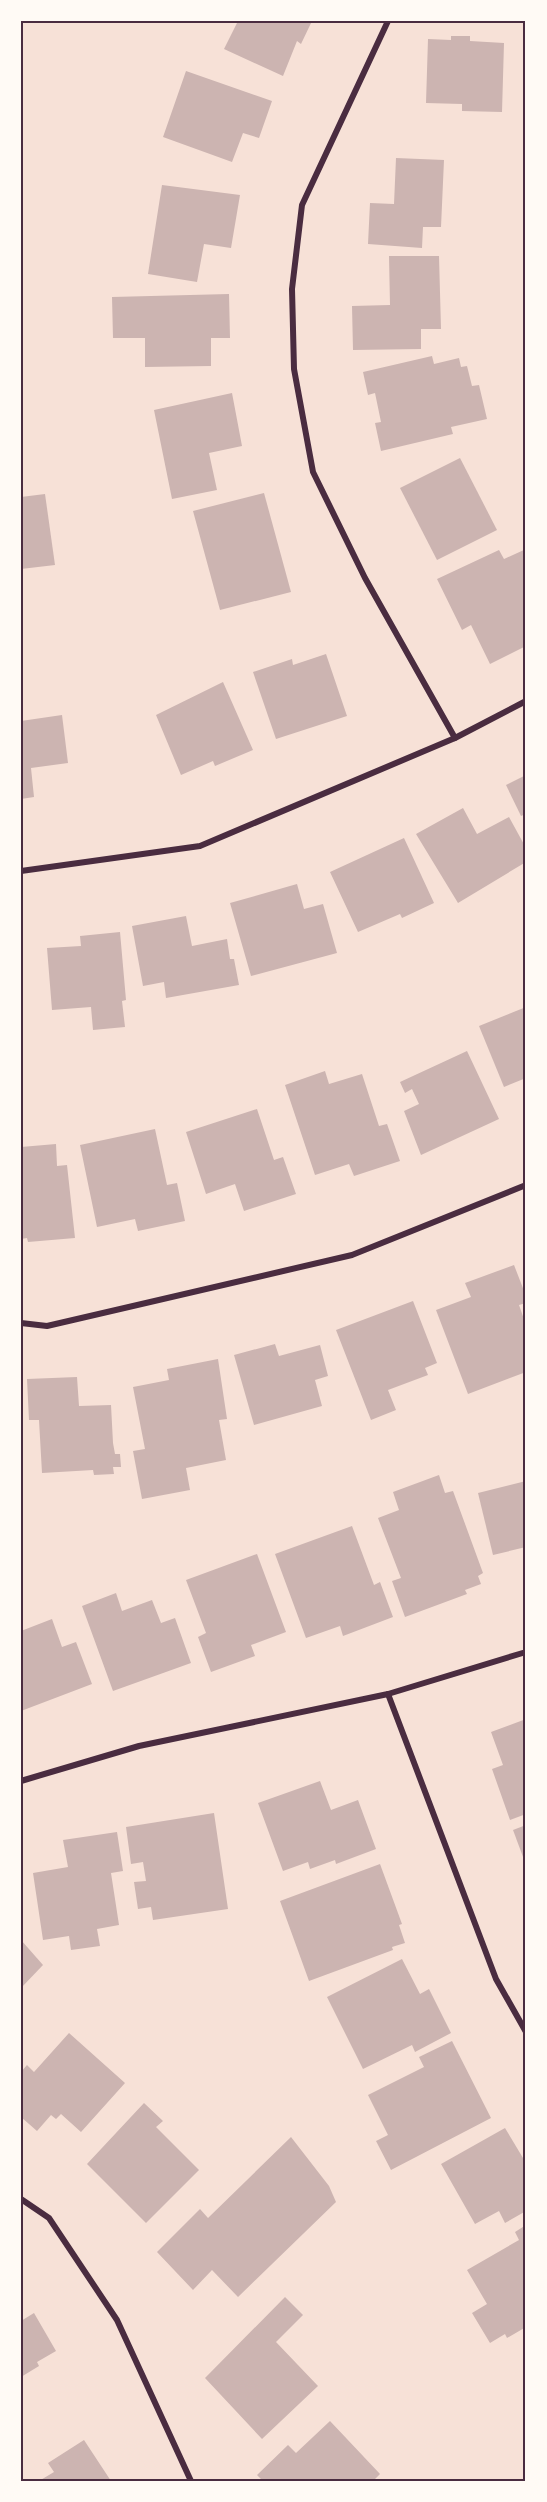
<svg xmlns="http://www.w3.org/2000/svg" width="547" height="2502" font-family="'Playfair Display',serif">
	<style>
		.building { fill: #ccb4b1 }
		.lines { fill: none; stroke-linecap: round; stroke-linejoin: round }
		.minor { stroke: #4a2c40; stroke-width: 6 }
		.neatline { fill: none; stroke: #4a2c40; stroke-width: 2 }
	</style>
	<rect width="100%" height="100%" fill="#f7e1d7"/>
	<!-- building -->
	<g class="building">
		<polygon points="238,21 312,21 301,44 297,41 283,76 224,49"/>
		<polygon points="451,36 470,36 470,41 504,43 502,112 462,111 462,104 426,103 428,39 451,40"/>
		<polygon points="186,71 272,101 259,138 243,133 232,162 163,137"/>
		<polygon points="396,158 444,160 441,227 423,227 422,248 368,244 370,203 394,204"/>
		<polygon points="162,185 240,195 231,248 204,244 197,282 148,274"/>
		<polygon points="389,256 439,256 441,329 421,329 421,349 353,350 352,306 390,305"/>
		<polygon points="229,294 230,338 211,338 211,366 145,367 145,338 113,338 112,297"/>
		<polygon points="432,356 434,364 459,358 461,367 467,366 472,386 479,385 487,419 451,427 453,434 381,451 375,423 381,422 375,393 368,395 363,372"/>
		<polygon points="232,393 242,446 209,453 217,490 172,499 154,410"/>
		<polygon points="460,458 497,530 437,560 400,488"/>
		<polygon points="264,493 291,592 220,610 193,511"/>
		<polygon points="45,494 55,565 21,569 21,497"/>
		<polygon points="526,549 526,646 490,664 471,625 462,630 437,579 499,550 504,559"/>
		<polygon points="326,654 347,716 276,739 253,672 292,659 293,665"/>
		<polygon points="223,682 253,750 215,766 213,761 181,775 156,715"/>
		<polygon points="62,715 68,763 31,768 34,797 21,799 21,721"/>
		<polygon points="526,775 526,814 521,816 506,785"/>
		<polygon points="463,808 477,834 509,817 526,848 526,862 458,903 416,834"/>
		<polygon points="404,838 434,903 402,918 400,914 358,932 330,872"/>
		<polygon points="297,884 304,909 323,904 337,953 251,976 230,903"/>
		<polygon points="186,916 192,946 227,939 230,959 234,959 239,985 166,998 164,982 143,986 132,926"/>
		<polygon points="120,932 126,1000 122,1001 125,1027 93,1030 91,1007 52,1010 47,948 81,946 80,936"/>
		<polygon points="526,1007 526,1078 504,1087 479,1026"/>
		<polygon points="467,1051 499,1119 421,1155 404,1111 419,1104 412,1089 405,1093 400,1082"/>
		<polygon points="325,1071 329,1084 362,1074 379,1126 387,1124 400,1161 354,1176 349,1164 315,1175 285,1085"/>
		<polygon points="257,1109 274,1160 283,1157 296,1194 244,1211 235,1184 206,1194 186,1132"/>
		<polygon points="155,1129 167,1185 177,1183 185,1221 138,1231 135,1219 97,1227 80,1145"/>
		<polygon points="56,1144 57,1166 67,1165 75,1238 28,1242 27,1238 21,1239 21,1147"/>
		<polygon points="514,1265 526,1296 526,1303 519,1305 526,1325 526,1372 468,1394 436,1310 471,1297 465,1283"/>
		<polygon points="413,1301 437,1363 425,1368 428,1375 388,1390 396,1410 371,1420 336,1330"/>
		<polygon points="275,1344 279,1356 320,1345 328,1376 315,1380 322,1406 254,1425 234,1355"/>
		<polygon points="218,1359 227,1419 219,1420 226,1460 186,1468 190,1490 142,1499 133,1451 145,1449 133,1387 169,1380 167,1369"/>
		<polygon points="77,1377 79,1406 111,1405 113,1443 115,1454 120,1454 121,1467 113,1467 114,1474 94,1475 93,1470 42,1473 39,1420 29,1420 27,1379"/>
		<polygon points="439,1475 445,1493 453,1491 483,1573 478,1576 481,1584 465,1590 467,1594 405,1617 392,1581 401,1578 378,1518 399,1510 393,1492"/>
		<polygon points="526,1481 526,1547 493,1555 478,1493"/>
		<polygon points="352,1526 374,1585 380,1582 393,1617 343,1636 340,1626 306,1638 275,1554"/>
		<polygon points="257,1554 286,1632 251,1645 255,1656 211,1672 198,1637 206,1633 186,1580"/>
		<polygon points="116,1593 122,1611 152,1600 161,1623 175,1618 191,1663 113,1691 82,1606"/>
		<polygon points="52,1619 62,1647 76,1642 92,1684 21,1711 21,1631"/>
		<polygon points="526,1719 526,1814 510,1820 492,1769 503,1765 491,1732"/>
		<polygon points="320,1781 331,1810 358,1800 376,1849 336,1864 335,1860 310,1869 308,1862 283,1871 258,1803"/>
		<polygon points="214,1813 228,1909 153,1920 151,1907 138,1909 134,1882 146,1881 143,1862 131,1864 126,1827"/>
		<polygon points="526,1825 526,1865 513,1830"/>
		<polygon points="117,1832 123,1871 111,1873 119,1925 97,1929 100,1946 71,1950 69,1936 43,1940 33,1873 68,1867 63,1840"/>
		<polygon points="380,1864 402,1924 399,1925 405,1943 392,1947 393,1950 309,1981 280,1901"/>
		<polygon points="21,1940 43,1965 21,1988"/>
		<polygon points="402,1959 420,1994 429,1989 451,2033 415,2052 412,2045 363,2069 327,1997"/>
		<polygon points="69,2033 125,2083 81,2132 61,2114 56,2119 51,2115 37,2131 21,2117 21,2072 27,2065 34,2072"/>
		<polygon points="452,2041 491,2118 391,2170 376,2141 388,2135 368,2095 424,2067 419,2057"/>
		<polygon points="144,2103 163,2121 156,2127 199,2170 146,2223 87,2164"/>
		<polygon points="505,2128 526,2163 526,2211 505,2223 499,2211 475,2224 441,2164"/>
		<polygon points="291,2137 329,2186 336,2202 238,2297 212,2270 193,2290 157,2252 200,2209 208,2218"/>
		<polygon points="526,2225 526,2327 507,2338 505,2334 490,2343 472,2313 487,2304 467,2270 519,2240 515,2232"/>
		<polygon points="285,2297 303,2315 276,2342 318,2386 262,2439 205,2378"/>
		<polygon points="34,2313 56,2351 37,2362 39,2366 21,2377 21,2321"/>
		<polygon points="330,2421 380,2474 373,2481 263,2481 257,2475 288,2445 296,2453"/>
		<polygon points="84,2440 111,2481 39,2481 54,2472 48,2463"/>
	</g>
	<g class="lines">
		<!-- minor -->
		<g class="minor">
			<polyline points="388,21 302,205 292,289 294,369 313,472 365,578 455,738"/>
			<polyline points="21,871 200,846 455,738 526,701"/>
			<polyline points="21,1323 47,1326 352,1255 526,1185"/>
			<polyline points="388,1694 496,1979 526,2032"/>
			<polyline points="21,1781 139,1746 388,1694 526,1652"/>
			<polyline points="21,2199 49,2218 117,2320 191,2481"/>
		</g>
	</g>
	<!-- border -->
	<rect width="547" height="2502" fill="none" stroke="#fffaf5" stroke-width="45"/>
	<rect x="22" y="22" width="502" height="2458" class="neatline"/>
</svg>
